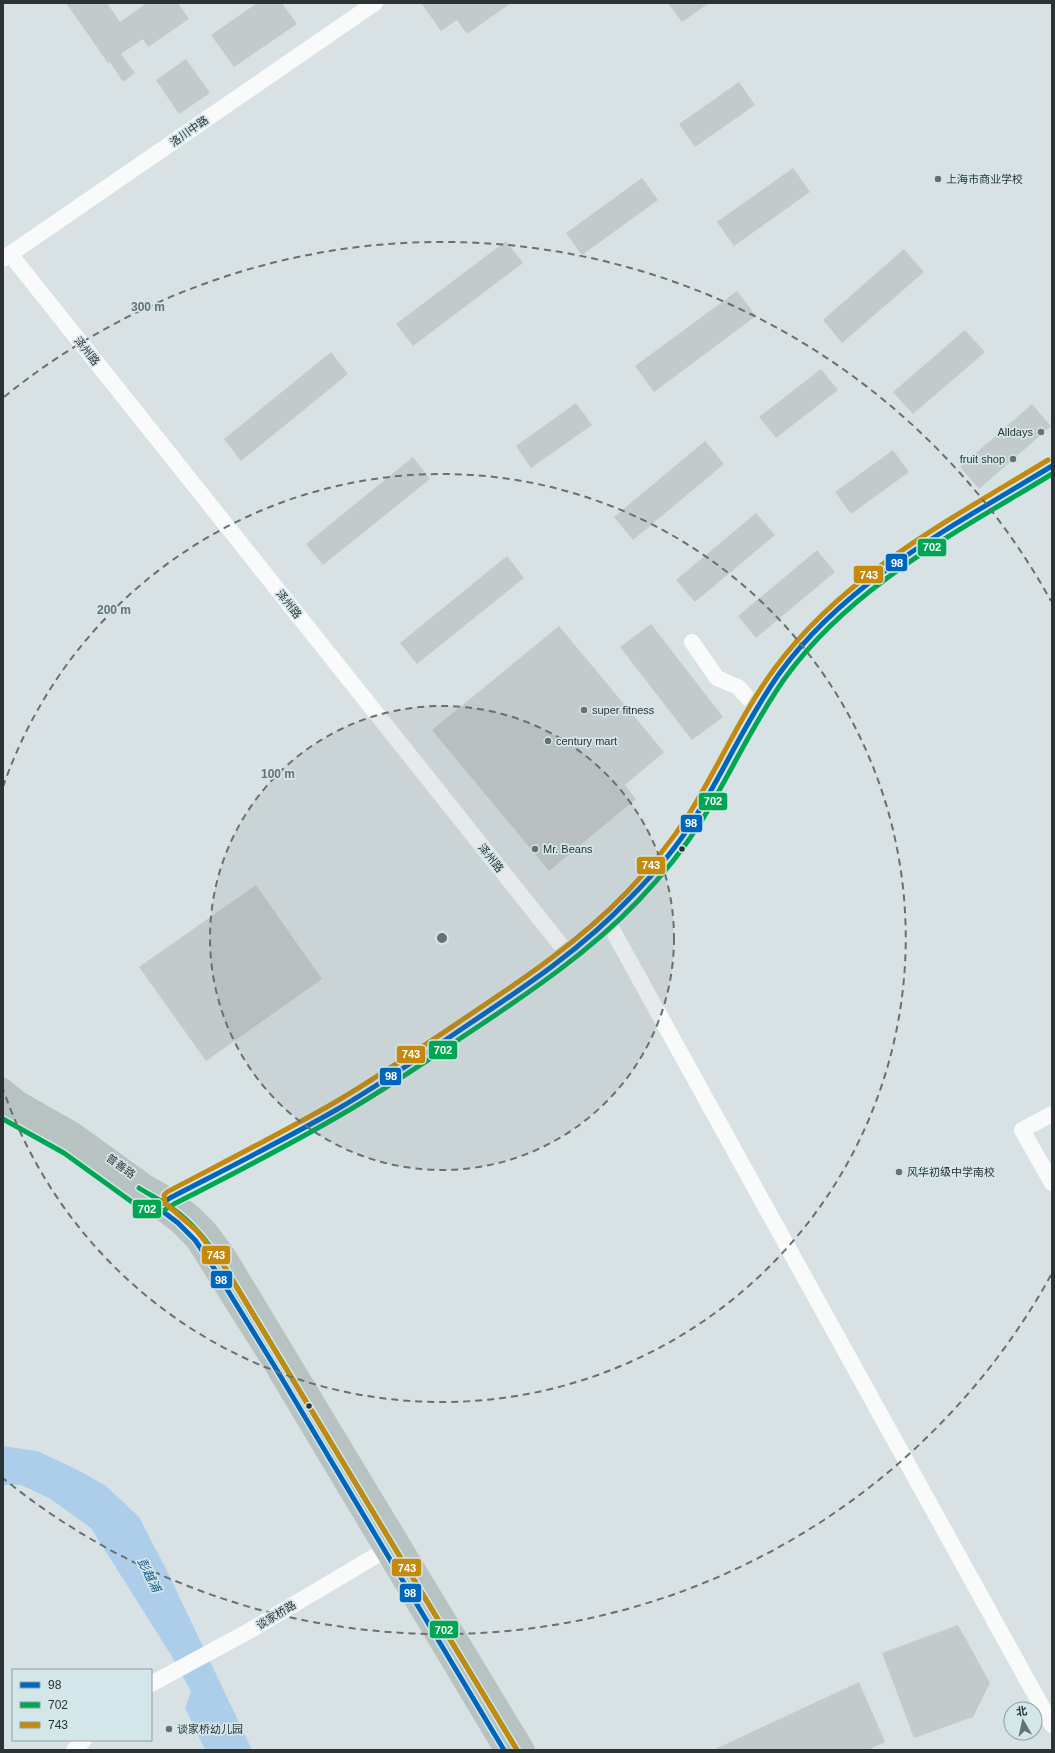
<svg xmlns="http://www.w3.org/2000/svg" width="1055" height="1753" font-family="Arial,'Noto Sans SC',sans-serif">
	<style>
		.water { fill: #adceeb }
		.building { fill: #c3cacc }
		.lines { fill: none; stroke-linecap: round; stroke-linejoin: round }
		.minor { stroke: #f9fbfb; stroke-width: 16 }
		.major { stroke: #b8c2c1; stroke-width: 20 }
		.bus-1-casing { stroke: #d3e6e9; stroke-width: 8 }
		.bus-2-casing { stroke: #d3e6e9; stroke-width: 8 }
		.bus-3-casing { stroke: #d3e6e9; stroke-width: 8 }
		.bus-1 { stroke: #0065bd; stroke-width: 5 }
		.bus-2 { stroke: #00a651; stroke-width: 5 }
		.bus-3 { stroke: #c4890d; stroke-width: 5 }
		.ring { fill: none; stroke: #687072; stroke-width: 2; stroke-dasharray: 7 5 }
		.poi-dot { fill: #687072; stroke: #d3e6e9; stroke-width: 1.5 }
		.bus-dot { fill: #2c3334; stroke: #d3e6e9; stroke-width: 1.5 }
		.labels { text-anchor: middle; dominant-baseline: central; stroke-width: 3.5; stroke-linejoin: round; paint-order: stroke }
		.street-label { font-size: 11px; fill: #2c3334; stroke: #d3e6e9 }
		.poi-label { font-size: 11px; fill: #2c3334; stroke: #d3e6e9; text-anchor: start }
		.water-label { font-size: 12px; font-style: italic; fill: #16598a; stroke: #d3e6e9 }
		.centre { fill: #687072; stroke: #d3e6e9; stroke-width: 2 }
		.ring-label { font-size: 12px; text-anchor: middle; font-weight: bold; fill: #687072; stroke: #d3e6e9; stroke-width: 3.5; stroke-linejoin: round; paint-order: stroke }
		.line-badge { stroke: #d3e6e9; stroke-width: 1.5 }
		.badge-label { font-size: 11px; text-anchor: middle; font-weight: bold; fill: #fff }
	</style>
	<rect width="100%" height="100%" fill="#d8e2e4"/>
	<!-- water -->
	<polygon class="water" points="3,1446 37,1451 78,1470 106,1486 139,1517 168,1573 252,1750 205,1750 185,1708 191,1691 171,1655 91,1528 49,1498 21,1485 3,1485"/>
	<!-- building -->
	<g class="building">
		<polygon points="66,3 107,3 120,22 147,3 178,3 189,19 148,47 143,39 121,54 135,73 123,82 110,62 108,63"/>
		<polygon points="257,3 282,3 297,24 234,67 211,35"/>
		<polygon points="421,3 511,3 467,34 457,20 441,31"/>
		<polygon points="668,3 709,3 682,22"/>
		<polygon points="186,59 210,93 179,114 156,80"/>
		<polygon points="739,82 755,105 695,147 679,124"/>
		<polygon points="793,168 810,192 734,246 717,222"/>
		<polygon points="642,178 658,200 582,255 566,233"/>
		<polygon points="506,241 523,263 413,346 396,324"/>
		<polygon points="904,249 924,272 842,343 823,320"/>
		<polygon points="737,291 756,316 654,392 635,366"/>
		<polygon points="965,330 985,352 913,414 893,392"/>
		<polygon points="331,352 348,374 241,461 224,439"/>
		<polygon points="821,369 838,390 776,438 759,417"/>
		<polygon points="576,403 592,425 531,468 516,446"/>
		<polygon points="1032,404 1051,426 979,489 960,467"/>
		<polygon points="705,441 724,464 633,540 614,517"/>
		<polygon points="893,450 909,472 851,514 835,492"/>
		<polygon points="413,457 430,479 323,565 306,544"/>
		<polygon points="756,513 775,535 695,602 676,580"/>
		<polygon points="817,550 835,572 756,638 738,616"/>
		<polygon points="507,556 524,578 417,664 400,643"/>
		<polygon points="651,624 723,717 692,740 620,647"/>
		<polygon points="559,626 664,752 625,785 636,799 549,871 432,730"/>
		<polygon points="256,885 322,979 206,1061 139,967"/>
		<polygon points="958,1625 990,1683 973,1717 914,1738 882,1653"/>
		<polygon points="859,1682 885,1742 868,1750 713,1750"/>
	</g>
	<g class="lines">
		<!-- minor -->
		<g class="minor">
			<polyline points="10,254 568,954"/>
			<polyline points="3,259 375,3"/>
			<polyline points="692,642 717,678 738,687 757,708"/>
			<polyline points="608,922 1052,1725"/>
			<polyline points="1052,1114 1022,1130 1052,1183"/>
			<polyline points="151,1684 249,1631 394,1545"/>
			<polyline points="74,1750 84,1740"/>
		</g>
		<!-- major -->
		<g class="major">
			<polyline points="3,1088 19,1101 75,1133 147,1185 170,1198 192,1215 208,1231 227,1257 525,1750"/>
			<polyline points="3,1111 68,1147 136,1196 157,1207 178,1223 195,1240 275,1367 504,1750"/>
			<path d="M157 1207 170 1198C234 1165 299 1133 361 1095 398 1073 433 1048 469 1024 526 986 583 948 630 899 654 874 678 845 696 816 728 763 754 704 793 656 861 572 962 522 1052 466"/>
		</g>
		<!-- bus-1 casing -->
		<g class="bus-1-casing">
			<path id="bus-1" d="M504 1750 275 1367 212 1265 195 1240 178 1223 157 1207 170 1198C226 1169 282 1141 336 1110 381 1084 425 1054 469 1024 526 986 583 948 630 898 655 873 678 846 696 816 725 769 747 719 779 674 847 580 955 525 1052 466"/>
		</g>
		<!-- bus-2 casing -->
		<g class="bus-2-casing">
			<g id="bus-2">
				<path d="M3 1119 64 1153 132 1202 158 1214 174 1204C231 1175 288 1146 344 1113 389 1087 432 1057 476 1028 533 990 590 951 637 902 661 877 684 849 702 820 731 773 753 723 785 678 851 586 957 532 1052 474"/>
				<path d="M139 1188C150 1195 162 1201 173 1209 193 1223 207 1242 221 1261L517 1750"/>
			</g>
		</g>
		<!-- bus-3 casing -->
		<g class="bus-3-casing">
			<path id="bus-3" d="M517 1750 221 1261 196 1230 165 1203 164 1195 167 1192C222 1163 278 1135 332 1104 378 1077 422 1047 465 1018 522 980 579 942 627 892 650 868 671 842 689 814 719 766 741 714 775 668 845 574 951 519 1048 460"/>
		</g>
		<!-- bus-1 -->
		<use href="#bus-1" class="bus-1"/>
		<!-- bus-2 -->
		<use href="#bus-2" class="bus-2"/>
		<!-- bus-3 -->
		<use href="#bus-3" class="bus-3"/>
	</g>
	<!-- distance rings -->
	<circle cx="442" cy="938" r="232" fill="#687072" fill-opacity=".12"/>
	<g class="ring">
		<circle cx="442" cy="938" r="232"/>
		<path d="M3 787A464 464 0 1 1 3 1089"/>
		<path d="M1051 1275A696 696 0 0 1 4 1479M4 397A696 696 0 0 1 1051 601"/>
	</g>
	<!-- markers -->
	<g class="poi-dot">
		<circle cx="938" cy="179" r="4"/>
		<circle cx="1041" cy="432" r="4"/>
		<circle cx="1013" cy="459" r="4"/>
		<circle cx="584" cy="710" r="4"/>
		<circle cx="548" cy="741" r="4"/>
		<circle cx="535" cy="849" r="4"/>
		<circle cx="899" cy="1172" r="4"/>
		<circle cx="169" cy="1729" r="4"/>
	</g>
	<g class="bus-dot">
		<circle cx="682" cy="849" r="3.5"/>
		<circle cx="309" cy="1406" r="3.5"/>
	</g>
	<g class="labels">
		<!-- street labels -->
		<g class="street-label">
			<text transform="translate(189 131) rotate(-35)">洛川中路</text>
			<text transform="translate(87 351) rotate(51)">泽州路</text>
			<text transform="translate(289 604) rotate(51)">泽州路</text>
			<text transform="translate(491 858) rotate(51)">泽州路</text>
			<text transform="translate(121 1166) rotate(36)">普善路</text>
			<text transform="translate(276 1615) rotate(-31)">谈家桥路</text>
		</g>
		<!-- poi labels -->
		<g class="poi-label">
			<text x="946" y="179">上海市商业学校</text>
			<text x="1033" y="432" text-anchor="end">Alldays</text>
			<text x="1005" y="459" text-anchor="end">fruit shop</text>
			<text x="592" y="710">super fitness</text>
			<text x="556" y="741">century mart</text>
			<text x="543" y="849">Mr. Beans</text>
			<text x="907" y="1172">风华初级中学南校</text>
			<text x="177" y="1729">谈家桥幼儿园</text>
		</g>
		<!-- water labels -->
		<g class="water-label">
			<text transform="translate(149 1575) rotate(63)">彭越浦</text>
		</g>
	</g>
	<circle cx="442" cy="938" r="6" class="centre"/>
	<g class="ring-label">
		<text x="148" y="311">300 m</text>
		<text x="114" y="614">200 m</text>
		<text x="278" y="778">100 m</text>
	</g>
	<g class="line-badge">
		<rect x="917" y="538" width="30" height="19" rx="4" fill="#00a651"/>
		<rect x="885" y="553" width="23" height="19" rx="4" fill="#0065bd"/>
		<rect x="853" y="565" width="31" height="19" rx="4" fill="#c4890d"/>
		<rect x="698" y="792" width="30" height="19" rx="4" fill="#00a651"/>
		<rect x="680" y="814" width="23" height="19" rx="4" fill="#0065bd"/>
		<rect x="636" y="856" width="30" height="19" rx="4" fill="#c4890d"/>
		<rect x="428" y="1040" width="30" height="20" rx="4" fill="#00a651"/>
		<rect x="396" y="1045" width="30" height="19" rx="4" fill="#c4890d"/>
		<rect x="379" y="1067" width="23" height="19" rx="4" fill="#0065bd"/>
		<rect x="132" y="1199" width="30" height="20" rx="4" fill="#00a651"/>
		<rect x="201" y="1245" width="30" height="20" rx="4" fill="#c4890d"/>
		<rect x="210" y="1270" width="23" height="19" rx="4" fill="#0065bd"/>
		<rect x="391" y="1558" width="31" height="19" rx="4" fill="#c4890d"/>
		<rect x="399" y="1583" width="23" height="20" rx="4" fill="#0065bd"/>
		<rect x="429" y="1620" width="30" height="19" rx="4" fill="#00a651"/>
	</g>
	<g class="badge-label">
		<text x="932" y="551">702</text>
		<text x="897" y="567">98</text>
		<text x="869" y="579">743</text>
		<text x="713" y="805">702</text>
		<text x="691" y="827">98</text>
		<text x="651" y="869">743</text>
		<text x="443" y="1054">702</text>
		<text x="411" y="1058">743</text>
		<text x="391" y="1080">98</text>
		<text x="147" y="1213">702</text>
		<text x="216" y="1259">743</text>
		<text x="221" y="1284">98</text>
		<text x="407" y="1572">743</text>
		<text x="410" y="1597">98</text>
		<text x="444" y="1634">702</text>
	</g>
	<!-- border -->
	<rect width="1055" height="1753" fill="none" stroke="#2c3334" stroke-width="8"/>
	<!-- legend -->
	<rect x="12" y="1669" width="140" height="72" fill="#d3e6e9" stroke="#909ea1"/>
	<rect x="20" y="1682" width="20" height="6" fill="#0065bd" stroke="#909ea1"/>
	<text x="48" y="1689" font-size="12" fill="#2c3334">98</text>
	<rect x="20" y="1702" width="20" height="6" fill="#00a651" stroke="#909ea1"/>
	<text x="48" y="1709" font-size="12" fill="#2c3334">702</text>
	<rect x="20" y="1722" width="20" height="6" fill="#c4890d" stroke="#909ea1"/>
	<text x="48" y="1729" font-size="12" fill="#2c3334">743</text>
	<!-- north arrow -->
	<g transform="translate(1023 1721) rotate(351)"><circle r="19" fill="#d3e6e9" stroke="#909ea1"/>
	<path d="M0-3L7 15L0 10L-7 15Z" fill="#687072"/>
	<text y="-6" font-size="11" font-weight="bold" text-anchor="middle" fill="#2c3334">北</text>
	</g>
</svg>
